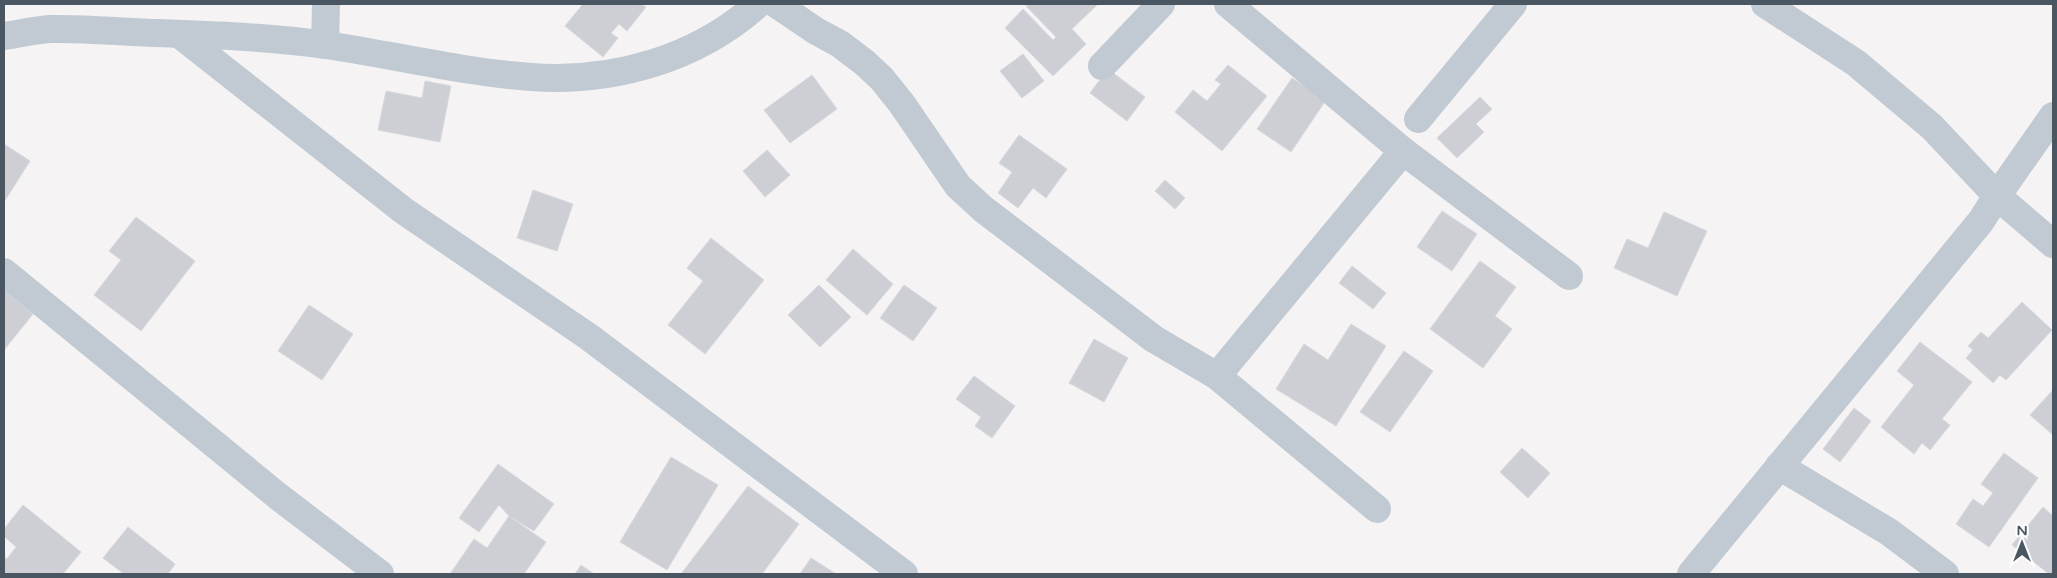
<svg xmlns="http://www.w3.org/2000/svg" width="2057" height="578" font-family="'Varela Round',sans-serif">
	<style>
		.building { fill: #cdcfd5; stroke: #d7d9de }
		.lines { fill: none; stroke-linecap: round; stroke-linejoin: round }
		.street { stroke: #c1cad2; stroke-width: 28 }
	</style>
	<rect width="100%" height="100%" fill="#f5f3f3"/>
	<!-- building -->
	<g class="building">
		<polygon points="583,4 641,4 646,7 627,31 619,24 611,33 618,38 603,57 565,26"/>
		<polygon points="1029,4 1098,4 1072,29 1086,44 1053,76 1005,28 1023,9 1053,40 1056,37 1026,6"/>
		<polygon points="1023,54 1044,81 1022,98 1000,71"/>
		<polygon points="1228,65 1267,96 1222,151 1175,112 1193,90 1207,101 1221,84 1215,80"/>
		<polygon points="1108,69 1145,97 1127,121 1090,93"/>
		<polygon points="812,75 837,109 790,143 764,110"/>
		<polygon points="1292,78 1326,100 1291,152 1257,129"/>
		<polygon points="425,81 451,86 440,142 378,130 386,91 422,98"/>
		<polygon points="1480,97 1492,109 1476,124 1484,132 1457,158 1437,138"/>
		<polygon points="1019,135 1067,169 1046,198 1033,188 1018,208 998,193 1012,172 999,163"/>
		<polygon points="4,144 30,161 4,202"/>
		<polygon points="767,150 790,175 765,197 743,171"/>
		<polygon points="1165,180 1185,198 1175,209 1155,191"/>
		<polygon points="533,190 573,204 557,251 517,238"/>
		<polygon points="1442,211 1477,234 1452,271 1417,247"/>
		<polygon points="1664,212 1707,231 1677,296 1614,268 1627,239 1648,248"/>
		<polygon points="136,217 195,261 141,331 94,295 121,260 109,251"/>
		<polygon points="711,238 764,280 705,354 668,325 703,281 687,268"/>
		<polygon points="853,249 893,284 867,315 826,280"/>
		<polygon points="1480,261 1516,287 1495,316 1512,329 1483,368 1430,329"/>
		<polygon points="1352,266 1386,293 1373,309 1339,283"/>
		<polygon points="819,285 851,317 820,347 788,315"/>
		<polygon points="904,285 937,308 913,341 880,318"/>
		<polygon points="4,290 33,314 4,350"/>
		<polygon points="2022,302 2052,330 2006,380 2000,375 1993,383 1966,358 1973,350 1968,346 1981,332 1988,338"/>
		<polygon points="309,305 353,334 322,380 278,351"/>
		<polygon points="1351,324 1386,346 1336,426 1276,389 1304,344 1328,360"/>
		<polygon points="1094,339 1128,358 1104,402 1069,383"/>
		<polygon points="1920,342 1972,382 1942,419 1950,425 1930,450 1922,443 1914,454 1881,427 1914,385 1897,371"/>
		<polygon points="1404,351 1433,371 1390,432 1360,412"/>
		<polygon points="974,376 1015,406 992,438 975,426 981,417 956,399"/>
		<polygon points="2052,391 2053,392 2053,435 2030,415"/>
		<polygon points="1854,408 1871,421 1840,462 1823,449"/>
		<polygon points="1522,448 1550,473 1528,498 1500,472"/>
		<polygon points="2004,453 2038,478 1989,547 1956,524 1973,499 1983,506 1993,493 1981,484"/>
		<polygon points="671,457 718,485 667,570 620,542"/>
		<polygon points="498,464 554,504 534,531 509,516 499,505 479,532 459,518"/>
		<polygon points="748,486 799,524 762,574 681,574"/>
		<polygon points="23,505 81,552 63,574 4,574 4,557 7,559 16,547 4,536 4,529"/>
		<polygon points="2043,507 2053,516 2053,574 2049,574 2012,545"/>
		<polygon points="509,516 546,542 524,574 450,574 474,539 487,548"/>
		<polygon points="128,527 175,564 168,574 124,574 103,558"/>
		<polygon points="811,558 836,574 800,574"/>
		<polygon points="581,565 594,574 575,574"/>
	</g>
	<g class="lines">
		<!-- street -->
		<g class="street">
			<polyline points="776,4 816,31 840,44 865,63 882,79 902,104 958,186 983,209 1154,339 1217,376 1377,509"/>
			<polyline points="1228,4 1403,151 1569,276"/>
			<polyline points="1765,4 1856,63 1932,127 1997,196 2053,244"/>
			<polyline points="179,34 404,211 589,337 904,574"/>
			<path d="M4 36C19 34 35 30 50 29 85 28 120 32 155 33 212 35 270 37 326 45 394 55 462 72 531 77 613 83 697 59 758 4"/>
			<polyline points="325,45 326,4"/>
			<polyline points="1102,66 1161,4"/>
			<polyline points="1418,119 1513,4"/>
			<polyline points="4,272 279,497 380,574"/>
			<polyline points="1217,376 1403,151"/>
			<polyline points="1779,466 1889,532 1945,574"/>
			<polyline points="1691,574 1981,221 1997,196 2053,116"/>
		</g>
	</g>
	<!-- border -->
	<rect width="2057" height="578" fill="none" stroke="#4a5661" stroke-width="10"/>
	<!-- north arrow -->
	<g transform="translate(2022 543)" stroke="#ffffff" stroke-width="4" paint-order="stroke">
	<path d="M0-4L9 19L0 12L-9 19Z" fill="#4a5661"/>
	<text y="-8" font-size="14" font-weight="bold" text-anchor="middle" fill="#4a5661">N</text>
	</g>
</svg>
